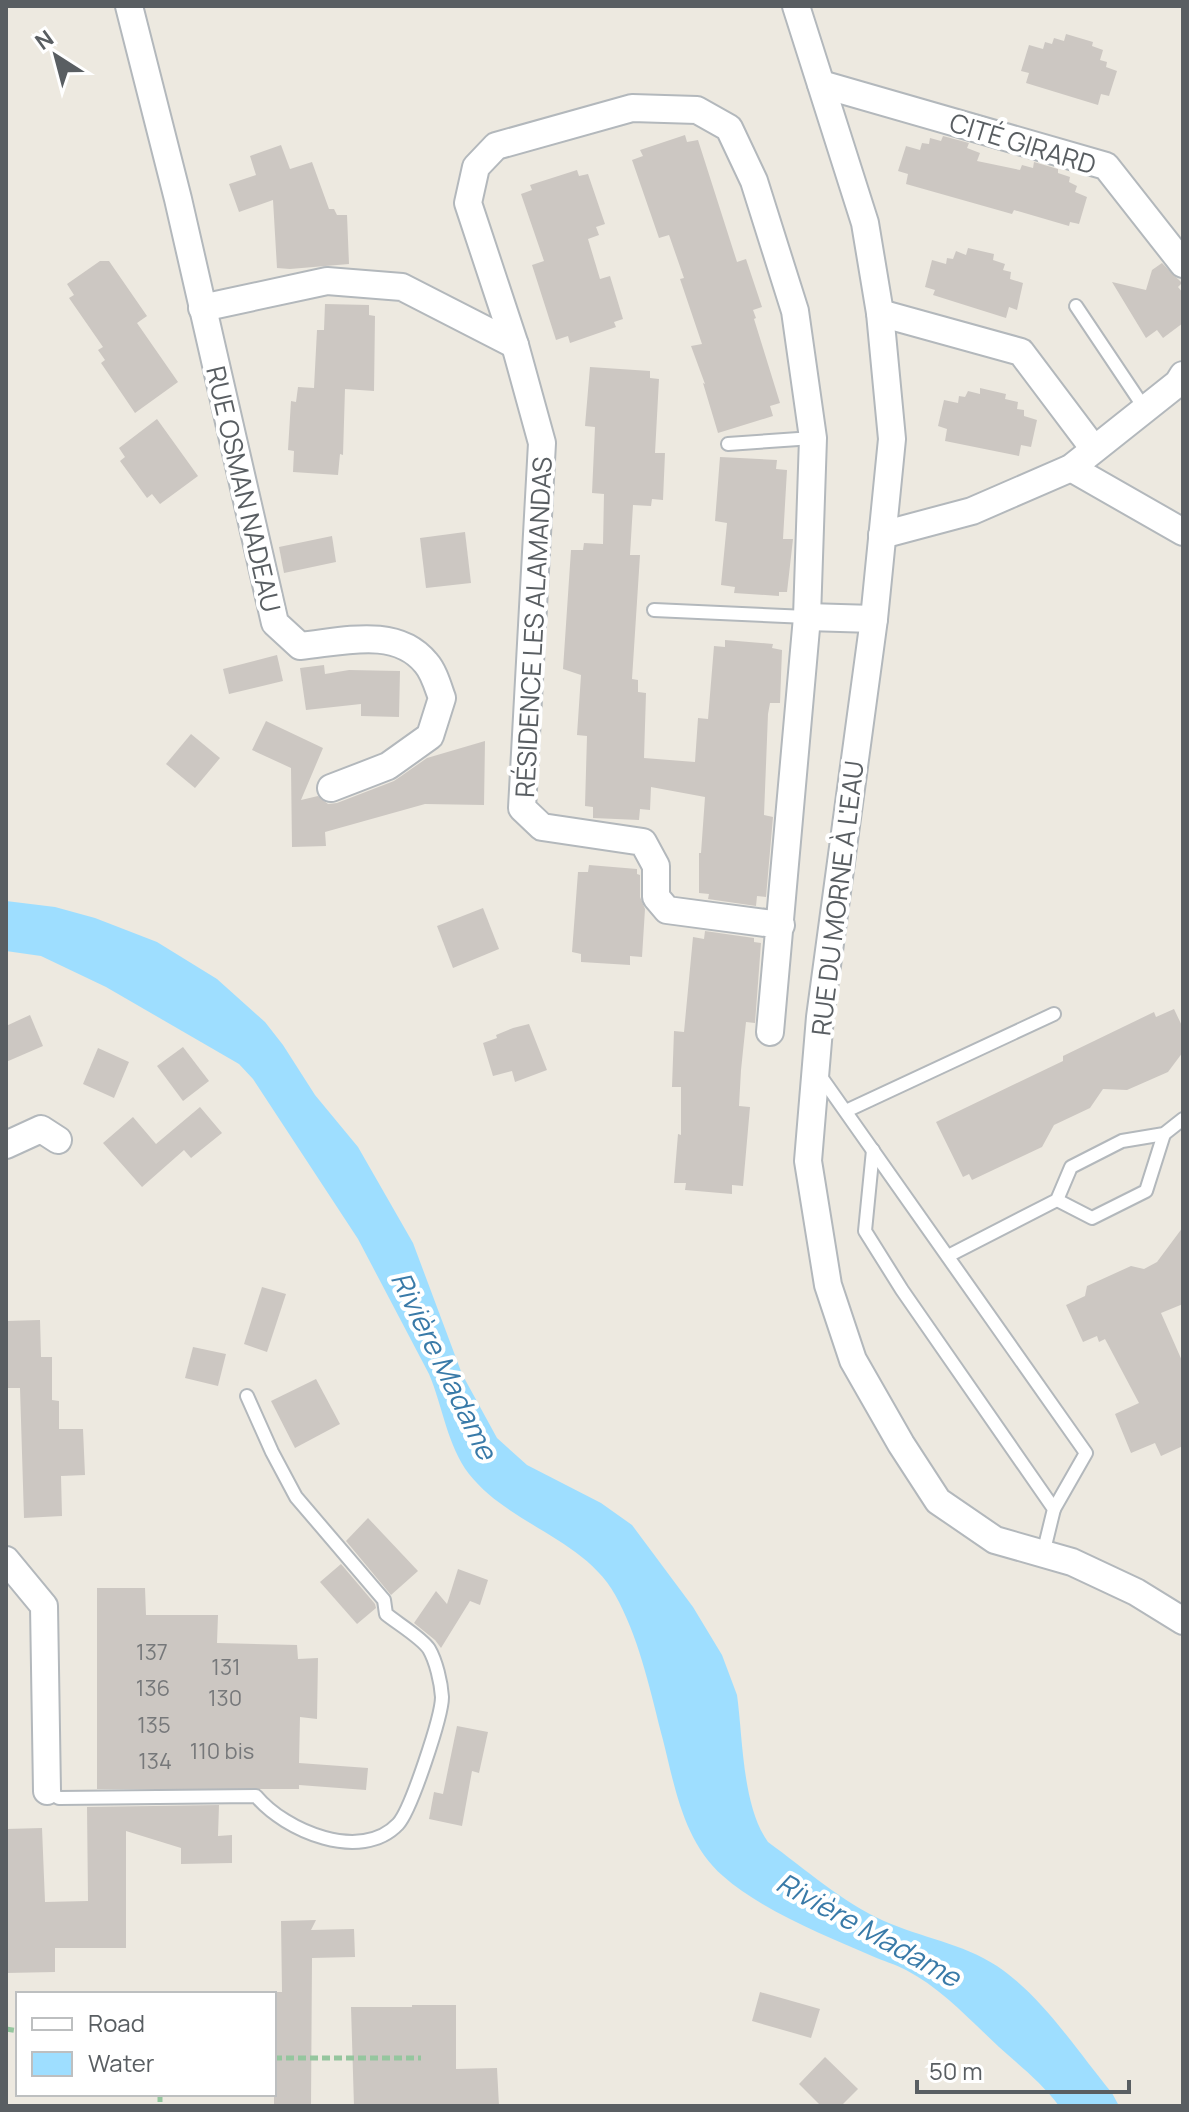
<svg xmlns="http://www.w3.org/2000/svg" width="1189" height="2112" font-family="Manrope,sans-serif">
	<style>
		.water { fill: #9edeff }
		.building { fill: #ccc7c2 }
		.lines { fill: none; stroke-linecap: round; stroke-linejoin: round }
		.lane-casing { stroke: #b3b8bc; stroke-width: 16 }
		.street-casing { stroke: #b3b8bc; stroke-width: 30 }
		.path { stroke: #95c69e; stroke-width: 5; stroke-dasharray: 8 4; stroke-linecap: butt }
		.lane { stroke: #fff; stroke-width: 12 }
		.street { stroke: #fff; stroke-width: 26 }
		.labels { text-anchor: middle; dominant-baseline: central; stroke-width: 8; stroke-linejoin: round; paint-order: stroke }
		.number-label { font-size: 22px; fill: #76787a }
		.street-label { font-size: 26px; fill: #595e62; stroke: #fff }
		.water-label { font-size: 28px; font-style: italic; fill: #397aa8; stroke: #fff }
	</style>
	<rect width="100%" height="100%" fill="#ede9e0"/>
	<!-- water -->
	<path class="water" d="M6 901 55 907 95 918 157 942 217 979 265 1022 283 1045 315 1095 358 1147 413 1243 462 1374 497 1438 527 1465 601 1503 632 1525 693 1607 722 1655 737 1695C743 1738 742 1806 768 1842 805 1869 842 1902 884 1921 922 1938 962 1943 997 1966 1042 1996 1078 2052 1112 2093L1119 2106H1059C1043 2084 1019 2065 999 2047 970 2020 941 1988 906 1970 895 1964 883 1961 872 1956 826 1936 761 1910 723 1876 684 1842 675 1788 663 1740 651 1694 641 1645 619 1602 589 1539 511 1527 469 1474 447 1445 443 1407 429 1374L358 1239 253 1079 239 1064 106 987 41 956 6 951Z"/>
	<!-- building -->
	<g class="building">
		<polygon points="1066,34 1093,42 1092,46 1103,50 1100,60 1107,62 1106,67 1117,71 1109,96 1101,94 1098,105 1026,83 1029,73 1021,71 1029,45 1043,49 1045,42 1052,44 1054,38 1064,41"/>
		<polygon points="685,135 687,142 698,140 737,262 746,259 762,307 753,310 756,318 754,319 780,403 770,406 773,416 718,433 703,383 705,384 691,346 702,344 680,279 684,278 669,235 659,238 632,160 643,156 640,150"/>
		<polygon points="943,136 969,143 967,148 980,153 977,161 1020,170 1022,165 1033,168 1034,162 1058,169 1058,173 1070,177 1069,182 1077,186 1075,192 1087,197 1079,224 1070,222 1069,226 1014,210 1012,214 906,184 908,174 898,171 906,146 920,150 922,143 929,144 930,138 941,141"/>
		<polygon points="281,145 290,169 312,162 329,209 334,209 337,215 347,215 349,264 290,269 277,268 273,200 239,212 229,184 256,175 250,156"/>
		<polygon points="577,170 579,176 588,174 605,224 596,227 599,235 588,239 600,279 610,276 623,319 614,322 616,327 570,343 568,336 556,340 532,265 544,261 521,194 532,190 530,185"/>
		<polygon points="968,248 994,254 993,260 1005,264 1003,270 1011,272 1010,279 1023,283 1017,310 1009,307 1006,318 933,295 935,290 925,287 932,260 946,264 947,258 953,259 956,251 966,255"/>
		<polygon points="100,261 109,261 147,316 137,323 178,382 135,413 101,363 105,360 98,350 103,347 69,298 74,295 67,284"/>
		<polygon points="1162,263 1182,283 1178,287 1183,293 1183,323 1163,338 1157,330 1146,338 1112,282 1146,290 1152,270"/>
		<polygon points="325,304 369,305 369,315 375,316 374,391 345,389 343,455 340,454 338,475 293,472 294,451 288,450 291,401 296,402 298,387 314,388 317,330 324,330"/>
		<polygon points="590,367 650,371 650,378 659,379 655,453 665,453 663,500 652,499 651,506 633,505 630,555 640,555 632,679 638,680 638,692 646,693 644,758 695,762 698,718 708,719 714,646 725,647 725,640 773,644 772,648 782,650 780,703 770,703 768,714 764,815 773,817 766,897 757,896 756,906 708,899 709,894 699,893 699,853 701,853 705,797 651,787 650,810 640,809 639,820 593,818 593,807 585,806 587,736 577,735 581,675 563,669 571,550 583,550 584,543 603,544 604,494 592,493 595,427 585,426"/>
		<polygon points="980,388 1006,394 1005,399 1018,402 1017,409 1024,410 1024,416 1037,420 1031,447 1021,445 1019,456 945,441 947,429 938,426 944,400 958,403 959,396 965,397 968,391 980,394"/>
		<polygon points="157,419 198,476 160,504 152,494 147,498 120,461 125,457 119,448"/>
		<polygon points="720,457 777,460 776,469 787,470 783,539 793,539 787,592 779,592 779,596 734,593 735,587 721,585 727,523 715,521"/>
		<polygon points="465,532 471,583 426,588 420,538"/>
		<polygon points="332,536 336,562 284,573 279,547"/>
		<polygon points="277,655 283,681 229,694 223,669"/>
		<polygon points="324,665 325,674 349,670 400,671 399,717 361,716 361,704 306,710 300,668"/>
		<polygon points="266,721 323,748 301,800 318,796 328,804 337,803 394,781 427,758 485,741 484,805 425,804 325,832 326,846 292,847 291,768 252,750"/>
		<polygon points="191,734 220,758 195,788 166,764"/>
		<polygon points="589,865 637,869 637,874 640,875 640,897 645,909 642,957 630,956 630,965 581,962 581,954 572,952 578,872 588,872"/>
		<polygon points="483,908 499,949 453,968 437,926"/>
		<polygon points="705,931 754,938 754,942 761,943 755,1023 746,1022 741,1070 739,1106 750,1107 743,1186 732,1185 732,1194 685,1190 686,1183 674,1183 678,1134 681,1135 681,1087 672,1087 674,1031 684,1032 693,937 704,939"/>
		<polygon points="1174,1009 1183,1028 1183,1052 1168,1072 1127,1090 1103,1089 1090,1108 1054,1125 1042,1147 972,1180 969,1174 963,1177 936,1122 1063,1061 1063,1056 1154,1012 1156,1017"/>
		<polygon points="30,1015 43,1046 6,1062 6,1026"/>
		<polygon points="529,1024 547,1070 515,1082 512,1071 493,1076 483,1043 497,1038 496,1035 513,1028"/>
		<polygon points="183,1047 209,1081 183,1101 157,1066"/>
		<polygon points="98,1048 129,1062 114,1098 83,1084"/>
		<polygon points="200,1107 222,1133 191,1158 184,1150 142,1187 103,1143 133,1117 156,1144"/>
		<polygon points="1183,1227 1183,1304 1161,1313 1183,1363 1183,1446 1161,1456 1155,1443 1131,1453 1115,1414 1139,1403 1105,1339 1099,1342 1097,1336 1083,1342 1066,1305 1085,1296 1087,1286 1131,1266 1144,1269 1157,1262"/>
		<polygon points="262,1287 286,1294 267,1352 244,1344"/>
		<polygon points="40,1320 41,1357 52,1357 52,1400 59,1401 59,1429 83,1429 85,1475 61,1476 62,1516 24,1518 20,1388 6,1388 6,1321"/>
		<polygon points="193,1347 226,1354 218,1386 185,1378"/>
		<polygon points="316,1379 340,1424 295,1448 271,1401"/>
		<polygon points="368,1518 418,1571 391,1595 346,1541"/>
		<polygon points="341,1564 375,1604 376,1608 357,1624 320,1582"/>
		<polygon points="458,1569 488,1580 480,1605 470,1601 441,1648 435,1640 414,1623 436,1591 447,1604"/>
		<polygon points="97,1588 145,1588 146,1615 218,1615 217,1643 297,1645 298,1659 318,1658 317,1719 300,1717 299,1763 368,1768 366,1790 299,1785 299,1789 97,1789"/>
		<polygon points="457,1726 488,1732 479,1773 472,1771 462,1826 429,1819 434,1792 443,1794"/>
		<polygon points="219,1805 218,1836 232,1835 232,1863 181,1864 181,1848 126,1831 126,1948 55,1948 55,1972 6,1973 6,1829 42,1828 45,1902 88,1901 87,1807"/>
		<polygon points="316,1920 311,1930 354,1929 355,1957 312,1958 311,2106 274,2106 274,1992 282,1992 281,1921"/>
		<polygon points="760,1992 820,2009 811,2038 752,2021"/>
		<polygon points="412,2005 456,2005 456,2069 497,2068 499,2106 354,2106 351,2007 412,2007"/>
		<polygon points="825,2057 858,2089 841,2106 821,2106 799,2084"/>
	</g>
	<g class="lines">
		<!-- lane casing -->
		<g class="lane-casing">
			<g id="lane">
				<polyline points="1076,306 1145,409"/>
				<polyline points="728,444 813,438"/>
				<polyline points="654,610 807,617"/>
				<polyline points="819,1074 1086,1453 1054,1509"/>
				<polyline points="846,1111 1054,1014"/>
				<polyline points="873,1150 865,1231 902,1290 1054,1509 1043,1554"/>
				<polyline points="1057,1200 1092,1218 1146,1191 1164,1134"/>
				<polyline points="948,1256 1057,1200 1071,1167 1122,1141 1164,1134 1183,1119"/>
				<path d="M47 1791 59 1798 256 1796C285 1831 361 1863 398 1824 411 1810 442 1716 442 1697 441 1682 436 1661 429 1649 422 1638 397 1623 386 1614L384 1600 296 1497 272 1452 247 1396"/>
			</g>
		</g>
		<!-- street casing -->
		<g class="street-casing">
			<g id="street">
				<path d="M129 6 178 199 275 623 300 646C342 642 396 626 426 663 434 672 438 687 442 698L430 736 388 766 331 788"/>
				<polyline points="796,6 865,223 880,313 892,439 874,619 820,1017 808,1161 828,1285 853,1360 901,1444 938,1501 995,1540 1072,1562 1136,1592 1183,1621"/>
				<polyline points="821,84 1106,166 1183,264"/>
				<polyline points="202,308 327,281 402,287 515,345"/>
				<polyline points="880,313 1021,352 1094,449"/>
				<polyline points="1071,468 1183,532"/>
				<polyline points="882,535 972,511 1071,468 1178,383 1183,375"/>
				<polyline points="807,617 874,619"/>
				<polyline points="770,1032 807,617 813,438 795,311 754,181 729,128 697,110 632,108 496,146 476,167 468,203 515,345 542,443 522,808 542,827 643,842 656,866 656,897 667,910 781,925"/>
				<polyline points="6,1145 41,1129 58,1140"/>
				<polyline points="6,1560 44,1606 47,1791"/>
			</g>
		</g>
		<!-- path -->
		<g class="path">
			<polyline points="6,2029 18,2031"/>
			<polyline points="274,2058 421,2058"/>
			<polyline points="160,2094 160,2106"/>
		</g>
		<!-- lane -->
		<use href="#lane" class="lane"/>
		<!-- street -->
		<use href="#street" class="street"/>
	</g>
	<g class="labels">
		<!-- number labels -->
		<g class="number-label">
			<text x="152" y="1652">137</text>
			<text x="226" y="1667">131</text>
			<text x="153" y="1688">136</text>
			<text x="225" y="1698">130</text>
			<text x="154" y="1725">135</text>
			<text x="222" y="1751">110 bis</text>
			<text x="155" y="1761">134</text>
		</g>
		<!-- street labels -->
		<g class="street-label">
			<text transform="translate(1023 143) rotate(17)">CITÉ GIRARD</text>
			<text transform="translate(244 489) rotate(77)">RUE OSMAN NADEAU</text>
			<text transform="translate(533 627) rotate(-87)">RÉSIDENCE LES ALAMANDAS</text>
			<text transform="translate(837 898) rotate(-83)">RUE DU MORNE À L'EAU</text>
		</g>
		<!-- water labels -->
		<g class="water-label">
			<text transform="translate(445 1365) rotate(64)">Rivière Madame</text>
			<text transform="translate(869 1929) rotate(29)">Rivière Madame</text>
		</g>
	</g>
	<!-- border -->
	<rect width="1189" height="2112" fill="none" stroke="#595e62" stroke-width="16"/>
	<!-- legend -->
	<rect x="16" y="1992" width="260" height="104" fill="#ffffff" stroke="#bdbfc0" stroke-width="2"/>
	<rect x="32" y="2018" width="40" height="12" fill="#ffffff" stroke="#bdbfc0" stroke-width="2"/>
	<text x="88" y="2032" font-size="24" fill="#595e62">Road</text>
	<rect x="32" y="2052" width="40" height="24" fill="#9edeff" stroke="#bdbfc0" stroke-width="2"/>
	<text x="88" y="2072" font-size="24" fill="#595e62">Water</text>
	<!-- north arrow -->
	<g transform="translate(56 56) rotate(324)" stroke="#ffffff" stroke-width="6" paint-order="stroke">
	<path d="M0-6L14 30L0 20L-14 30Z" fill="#595e62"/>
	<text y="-12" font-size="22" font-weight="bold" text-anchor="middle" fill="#595e62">N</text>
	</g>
	<!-- scale -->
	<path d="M917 2080v12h212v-12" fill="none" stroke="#595e62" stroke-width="4"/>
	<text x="929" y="2080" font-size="24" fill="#595e62" stroke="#ffffff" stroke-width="6" paint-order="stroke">50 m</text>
</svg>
